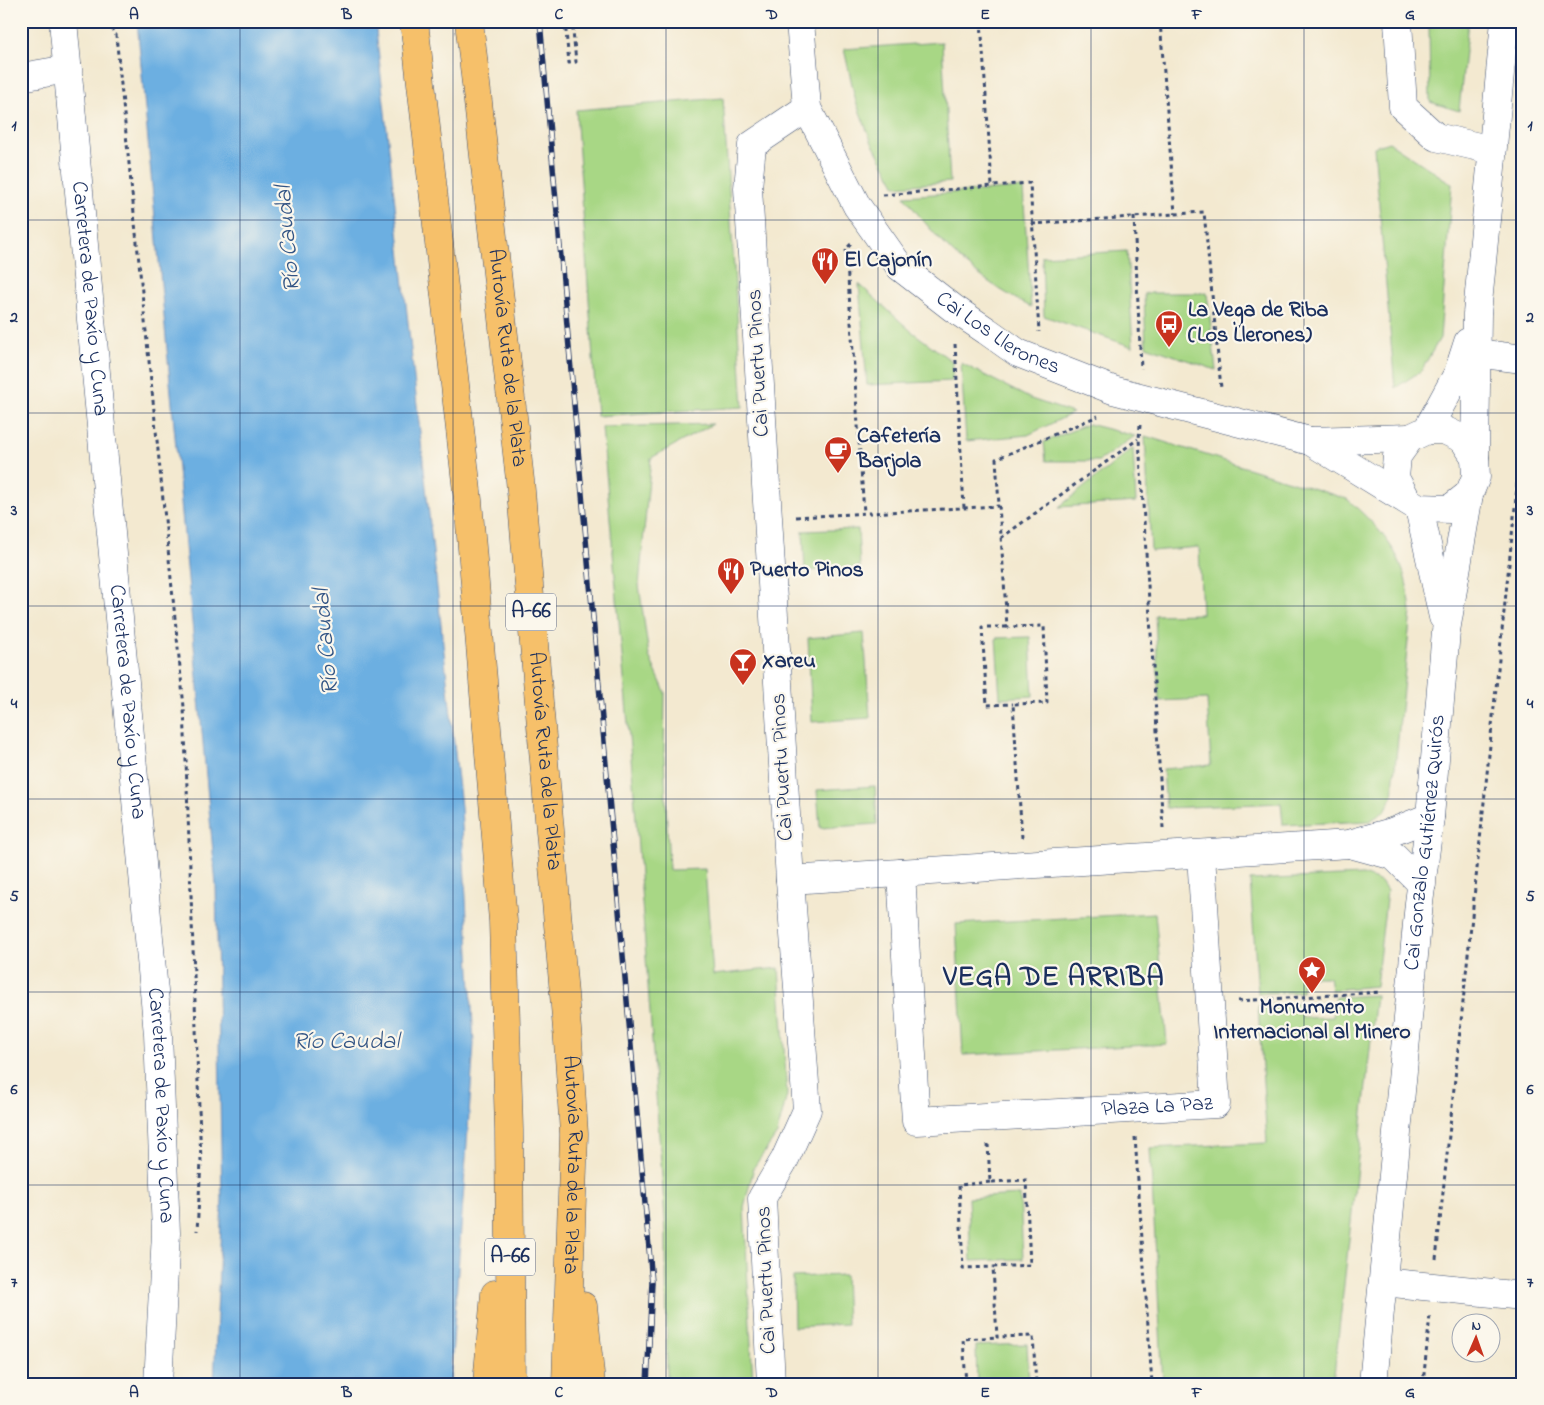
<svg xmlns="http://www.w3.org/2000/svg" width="1544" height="1405" font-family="'Indie Flower',sans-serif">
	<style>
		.green { fill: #a8d785; stroke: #628372 }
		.water { fill: #6cafe1; stroke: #446fa0 }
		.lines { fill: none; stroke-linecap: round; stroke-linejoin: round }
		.minor-casing { stroke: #3b4b6f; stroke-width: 29 }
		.highway-casing { stroke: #3b4b6f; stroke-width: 29 }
		.path { stroke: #3b4b6f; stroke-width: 3; stroke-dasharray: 4 4; stroke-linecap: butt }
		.minor { stroke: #fff; stroke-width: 28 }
		.highway { stroke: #f6c06b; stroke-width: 28 }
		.rail-casing { stroke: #1b2f5e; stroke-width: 5.5 }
		.rail { stroke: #fbf7ec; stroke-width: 4; stroke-dasharray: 11; stroke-linecap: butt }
		.grid { fill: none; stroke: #1b2f5e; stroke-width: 1; stroke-opacity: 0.55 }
		.labels { text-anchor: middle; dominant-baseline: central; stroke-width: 4.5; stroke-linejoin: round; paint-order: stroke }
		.shield { fill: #fbf7ec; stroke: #5e6b89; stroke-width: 1 }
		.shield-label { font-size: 21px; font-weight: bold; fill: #1b2f5e }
		.poi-label { font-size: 22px; font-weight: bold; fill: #1b2f5e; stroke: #fbf7ec; text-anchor: start }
		.street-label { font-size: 22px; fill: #1b2f5e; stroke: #fbf7ec }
		.water-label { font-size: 24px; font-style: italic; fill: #335585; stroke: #fbf7ec }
		.district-label { font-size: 28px; font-weight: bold; letter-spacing: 1px; fill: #1b2f5e; stroke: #fbf7ec }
		.neatline { fill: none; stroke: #1b2f5e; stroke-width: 2 }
		.grid-label { font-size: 16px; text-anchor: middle; font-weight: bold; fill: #1b2f5e }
	</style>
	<rect width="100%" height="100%" fill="#fbf7ec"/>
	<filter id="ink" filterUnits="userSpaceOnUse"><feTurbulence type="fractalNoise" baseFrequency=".02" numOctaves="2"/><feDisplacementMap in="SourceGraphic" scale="10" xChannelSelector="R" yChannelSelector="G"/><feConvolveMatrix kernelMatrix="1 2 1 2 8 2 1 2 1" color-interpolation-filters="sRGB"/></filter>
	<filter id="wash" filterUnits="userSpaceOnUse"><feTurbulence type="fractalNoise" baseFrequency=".0096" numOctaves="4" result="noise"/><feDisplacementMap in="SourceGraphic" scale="20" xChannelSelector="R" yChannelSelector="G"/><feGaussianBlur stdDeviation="1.12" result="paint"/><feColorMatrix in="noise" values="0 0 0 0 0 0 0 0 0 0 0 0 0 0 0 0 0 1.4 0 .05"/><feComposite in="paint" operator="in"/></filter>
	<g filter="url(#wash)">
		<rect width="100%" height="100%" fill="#f3e9d0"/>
		<!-- green -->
		<g class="green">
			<polygon points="1429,21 1468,21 1459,111 1430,102"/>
			<polygon points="942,42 950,182 896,186 872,143 856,102 844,49"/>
			<polygon points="723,98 743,407 597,416 576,110"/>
			<polygon points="1389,142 1452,184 1440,338 1421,371 1395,388 1374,147"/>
			<path d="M1023 188 1031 307C976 279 941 246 904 196Z"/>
			<polygon points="1127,251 1133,347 1044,316 1042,256"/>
			<polygon points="859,284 911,331 953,362 952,381 867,385"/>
			<polygon points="1144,293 1207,293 1216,370 1146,346"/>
			<polygon points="961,363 1031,399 1073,413 1028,435 966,441"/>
			<polygon points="713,424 651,458 639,585 649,656 665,692 664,756 669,870 705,869 713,975 779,968 787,1095 777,1134 754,1167 744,1207 753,1384 667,1384 666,1232 634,793 602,427"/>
			<polygon points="1088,424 1135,436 1099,461 1046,461 1044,442"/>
			<path d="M1145 436 1347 499C1364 514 1382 531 1394 551 1404 566 1409 593 1411 611L1392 797 1385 811 1370 821 1283 825 1281 803 1166 808 1163 769 1211 765 1207 699 1159 701 1155 615 1202 614 1199 547 1151 551Z"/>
			<polygon points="1133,449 1136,502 1059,507 1132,449"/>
			<polygon points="858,529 860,568 805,571 803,531"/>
			<polygon points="864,633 870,718 812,722 808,638"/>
			<polygon points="1030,637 1033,696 1000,698 996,638"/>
			<polygon points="875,786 877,824 820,828 817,790"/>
			<polygon points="1363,875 1381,882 1387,891 1376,986 1331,990 1329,977 1303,977 1302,992 1258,993 1250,880"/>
			<polygon points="1155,913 1167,1044 963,1055 956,924"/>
			<polygon points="1376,995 1333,1384 1163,1384 1150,1148 1267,1143 1258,1006 1302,1002 1302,1018 1333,1017 1336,997"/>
			<polygon points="1020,1195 1023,1259 971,1261 968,1198"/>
			<polygon points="845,1275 847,1324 794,1327 793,1277"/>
			<polygon points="1027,1344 1029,1384 977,1384 976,1346"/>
		</g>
		<!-- water -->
		<polygon class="water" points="137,21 375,21 461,807 474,1044 450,1384 214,1384 222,1200 216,885"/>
	</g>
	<g filter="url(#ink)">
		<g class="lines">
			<!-- minor casing -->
			<g class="minor-casing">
				<g id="minor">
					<path id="s1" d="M63 21 158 1034 166 1233 158 1384"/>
					<path id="s2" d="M800 21 807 108 857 206 900 267 953 308 987 331 1018 353 1113 390 1310 441 1410 438"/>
					<polyline points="1398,21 1403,107 1436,137 1492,150"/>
					<polyline points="21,77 68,69"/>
					<polyline points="1476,353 1523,359"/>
					<polyline points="1427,430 1458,373 1468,342"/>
					<polyline points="1310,441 1419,508 1450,509 1469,494"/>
					<polyline points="1406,498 1395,478 1397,456 1410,438 1427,430 1444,430 1463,439 1475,457"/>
					<polyline points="1419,508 1443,617"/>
					<polyline points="1350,844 1394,856 1422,884"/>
					<path id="s3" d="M901 873 916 1121 1216 1104 1201 854"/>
					<polyline points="790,880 1349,844 1392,832 1430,817"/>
					<polyline points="1383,1282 1523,1296"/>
					<polyline points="771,1384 762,1198 785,1159 807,1110 790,880 748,188 752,145 807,108"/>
					<path id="s4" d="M1373 1384 1419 903 1430 817 1446 631 1469 494 1476 477 1475 457 1477 314 1505 21"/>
				</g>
			</g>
			<!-- highway casing -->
			<g class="highway-casing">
				<g id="highway">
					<polyline points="414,21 468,500 503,921 509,1130 511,1384"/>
					<path id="s5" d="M469 21 520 480 568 1041 574 1134 566 1384"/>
					<polyline points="583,1306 591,1384"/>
					<polyline points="487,1384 495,1294"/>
				</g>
			</g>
			<!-- path -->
			<g class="path">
				<polyline points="106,21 116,35 184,707 201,1162 197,1231"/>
				<polyline points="565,21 569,63 576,62 572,21"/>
				<polyline points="981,21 992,186"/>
				<polyline points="1160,21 1175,214"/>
				<polyline points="883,195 1030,183 1039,332"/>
				<polyline points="1134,217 1141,369"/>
				<polyline points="1032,224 1204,212 1221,388"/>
				<polyline points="851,244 846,249 864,513"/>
				<polyline points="955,344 964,508"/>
				<polyline points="1140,425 1139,439 1163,828"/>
				<polyline points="796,517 999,506"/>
				<polyline points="1001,538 1138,439"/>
				<polyline points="1007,627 982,627 987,705 1013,704"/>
				<polyline points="1022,838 1013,704 1047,703 1044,626 1007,627 996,459 1098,416"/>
				<polyline points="1238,1001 1381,992"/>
				<polyline points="1135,1137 1152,1384"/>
				<polyline points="988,1144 990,1182 1026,1180 1030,1265 993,1267 997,1337 1033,1336 1036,1384"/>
				<polyline points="990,1182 959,1185 963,1268 993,1267"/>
				<polyline points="1436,1259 1517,488 1519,387"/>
				<polyline points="966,1384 963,1339 997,1337"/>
				<polyline points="1423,1384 1430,1315"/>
			</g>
			<!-- minor -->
			<use href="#minor" class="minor"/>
			<!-- highway -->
			<use href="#highway" class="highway"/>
			<!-- rail casing -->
			<g class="rail-casing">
				<polyline id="rail" points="540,21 652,1282 647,1384"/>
			</g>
			<!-- rail -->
			<use href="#rail" class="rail"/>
		</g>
	</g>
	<!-- grid -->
	<path class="grid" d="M240 21V1384M453 21V1384M666 21V1384M878 21V1384M1091 21V1384M1304 21V1384M21 220H1523M21 413H1523M21 606H1523M21 799H1523M21 992H1523M21 1185H1523"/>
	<!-- icons -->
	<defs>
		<g id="restaurant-pin" transform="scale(1.4375)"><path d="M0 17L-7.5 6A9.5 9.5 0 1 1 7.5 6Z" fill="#c8321e" stroke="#fbf7ec"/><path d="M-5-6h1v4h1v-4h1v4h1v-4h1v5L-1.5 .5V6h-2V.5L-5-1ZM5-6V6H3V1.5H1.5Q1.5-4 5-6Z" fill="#fff"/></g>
		<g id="bus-pin" transform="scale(1.4375)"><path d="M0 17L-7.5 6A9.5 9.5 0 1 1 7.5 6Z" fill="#c8321e" stroke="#fbf7ec"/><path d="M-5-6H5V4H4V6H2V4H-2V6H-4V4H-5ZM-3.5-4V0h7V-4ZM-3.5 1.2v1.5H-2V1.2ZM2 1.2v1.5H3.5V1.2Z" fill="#fff"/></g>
		<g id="cafe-pin" transform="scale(1.4375)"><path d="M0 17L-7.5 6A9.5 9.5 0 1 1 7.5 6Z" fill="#c8321e" stroke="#fbf7ec"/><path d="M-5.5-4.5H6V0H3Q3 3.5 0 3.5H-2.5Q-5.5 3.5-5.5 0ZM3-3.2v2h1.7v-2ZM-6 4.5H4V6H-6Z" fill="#fff"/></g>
		<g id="bar-pin" transform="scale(1.4375)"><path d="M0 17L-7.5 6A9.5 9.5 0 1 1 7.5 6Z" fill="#c8321e" stroke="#fbf7ec"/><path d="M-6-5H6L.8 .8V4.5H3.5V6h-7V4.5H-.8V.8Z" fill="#fff"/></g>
		<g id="sight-pin" transform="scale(1.4375)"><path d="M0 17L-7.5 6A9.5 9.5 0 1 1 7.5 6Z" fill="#c8321e" stroke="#fbf7ec"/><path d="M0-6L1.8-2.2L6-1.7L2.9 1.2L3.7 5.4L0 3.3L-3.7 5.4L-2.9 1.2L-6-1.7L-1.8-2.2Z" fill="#fff"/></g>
	</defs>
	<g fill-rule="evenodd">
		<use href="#restaurant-pin" x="825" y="261"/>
		<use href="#bus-pin" x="1169" y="324"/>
		<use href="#cafe-pin" x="838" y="450"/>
		<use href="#restaurant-pin" x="731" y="571"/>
		<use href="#bar-pin" x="743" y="662"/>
		<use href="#sight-pin" x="1312" y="970"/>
	</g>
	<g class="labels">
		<!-- shield labels -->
		<g class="shield">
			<rect x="506" y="593.5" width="50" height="37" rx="4"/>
			<rect x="485" y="1238.5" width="50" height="37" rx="4"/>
		</g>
		<g class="shield-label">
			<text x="531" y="612">A-66</text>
			<text x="510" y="1257">A-66</text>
		</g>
		<!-- poi labels -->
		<g class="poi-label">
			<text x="844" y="261">El Cajonín</text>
			<text x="1188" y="311">La Vega de Riba<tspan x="1188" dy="25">(Los Llerones)</tspan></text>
			<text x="857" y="437">Cafetería<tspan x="857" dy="25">Barjola</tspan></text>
			<text x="750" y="571">Puerto Pinos</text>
			<text x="762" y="662">Xareu</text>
			<text x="1312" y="1008" text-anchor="middle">Monumento<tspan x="1312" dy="25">Internacional al Minero</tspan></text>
		</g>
		<!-- street labels -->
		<g class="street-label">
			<text stroke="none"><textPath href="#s1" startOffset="279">Carretera de Paxío y Cuna</textPath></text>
			<text stroke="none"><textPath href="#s2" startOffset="391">Cai Los Llerones</textPath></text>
			<text stroke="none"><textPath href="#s5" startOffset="339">Autovía Ruta de la Plata</textPath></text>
			<text transform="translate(759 363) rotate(-93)">Cai Puertu Pinos</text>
			<text stroke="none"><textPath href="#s1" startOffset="684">Carretera de Paxío y Cuna</textPath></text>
			<text stroke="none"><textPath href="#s5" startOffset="744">Autovía Ruta de la Plata</textPath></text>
			<text transform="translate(783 767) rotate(-93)">Cai Puertu Pinos</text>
			<text stroke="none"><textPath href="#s4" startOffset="544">Cai Gonzalo Gutiérrez Quirós</textPath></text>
			<text stroke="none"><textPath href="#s3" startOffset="490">Plaza La Paz</textPath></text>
			<text stroke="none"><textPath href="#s1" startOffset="1089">Carretera de Paxío y Cuna</textPath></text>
			<text stroke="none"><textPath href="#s5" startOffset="1149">Autovía Ruta de la Plata</textPath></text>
			<text transform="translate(767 1280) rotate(-92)">Cai Puertu Pinos</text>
		</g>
		<!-- water labels -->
		<g class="water-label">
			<text transform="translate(289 239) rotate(-95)">Río Caudal</text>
			<text transform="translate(327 642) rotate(-95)">Río Caudal</text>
			<text x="346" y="1042">Río Caudal</text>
		</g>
		<!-- district labels -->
		<g class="district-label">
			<text x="1054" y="978">VEGA DE ARRIBA</text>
		</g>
	</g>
	<!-- margin -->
	<rect width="1544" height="1405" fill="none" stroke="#fbf7ec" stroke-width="55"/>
	<!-- north arrow -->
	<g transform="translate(1476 1338) rotate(2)"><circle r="24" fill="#fbf7ec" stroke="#a1a7b3"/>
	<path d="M0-4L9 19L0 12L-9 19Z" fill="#c8321e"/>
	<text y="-8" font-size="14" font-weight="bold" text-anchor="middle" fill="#1b2f5e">N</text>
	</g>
	<rect x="28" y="28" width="1488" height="1350" class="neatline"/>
	<g class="grid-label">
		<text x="134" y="19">A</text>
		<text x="347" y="19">B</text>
		<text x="559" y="19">C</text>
		<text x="772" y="19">D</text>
		<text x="985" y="19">E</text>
		<text x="1197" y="19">F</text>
		<text x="1410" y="19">G</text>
		<text x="14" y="130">1</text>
		<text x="1530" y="130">1</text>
		<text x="14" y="322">2</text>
		<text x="1530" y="322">2</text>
		<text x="14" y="515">3</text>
		<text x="1530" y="515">3</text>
		<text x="14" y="708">4</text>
		<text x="1530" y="708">4</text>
		<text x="14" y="901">5</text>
		<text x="1530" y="901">5</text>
		<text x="14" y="1094">6</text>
		<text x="1530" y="1094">6</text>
		<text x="14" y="1287">7</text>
		<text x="1530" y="1287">7</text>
		<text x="134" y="1397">A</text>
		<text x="347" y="1397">B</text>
		<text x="559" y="1397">C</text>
		<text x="772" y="1397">D</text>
		<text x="985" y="1397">E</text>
		<text x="1197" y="1397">F</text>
		<text x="1410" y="1397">G</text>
	</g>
</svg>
